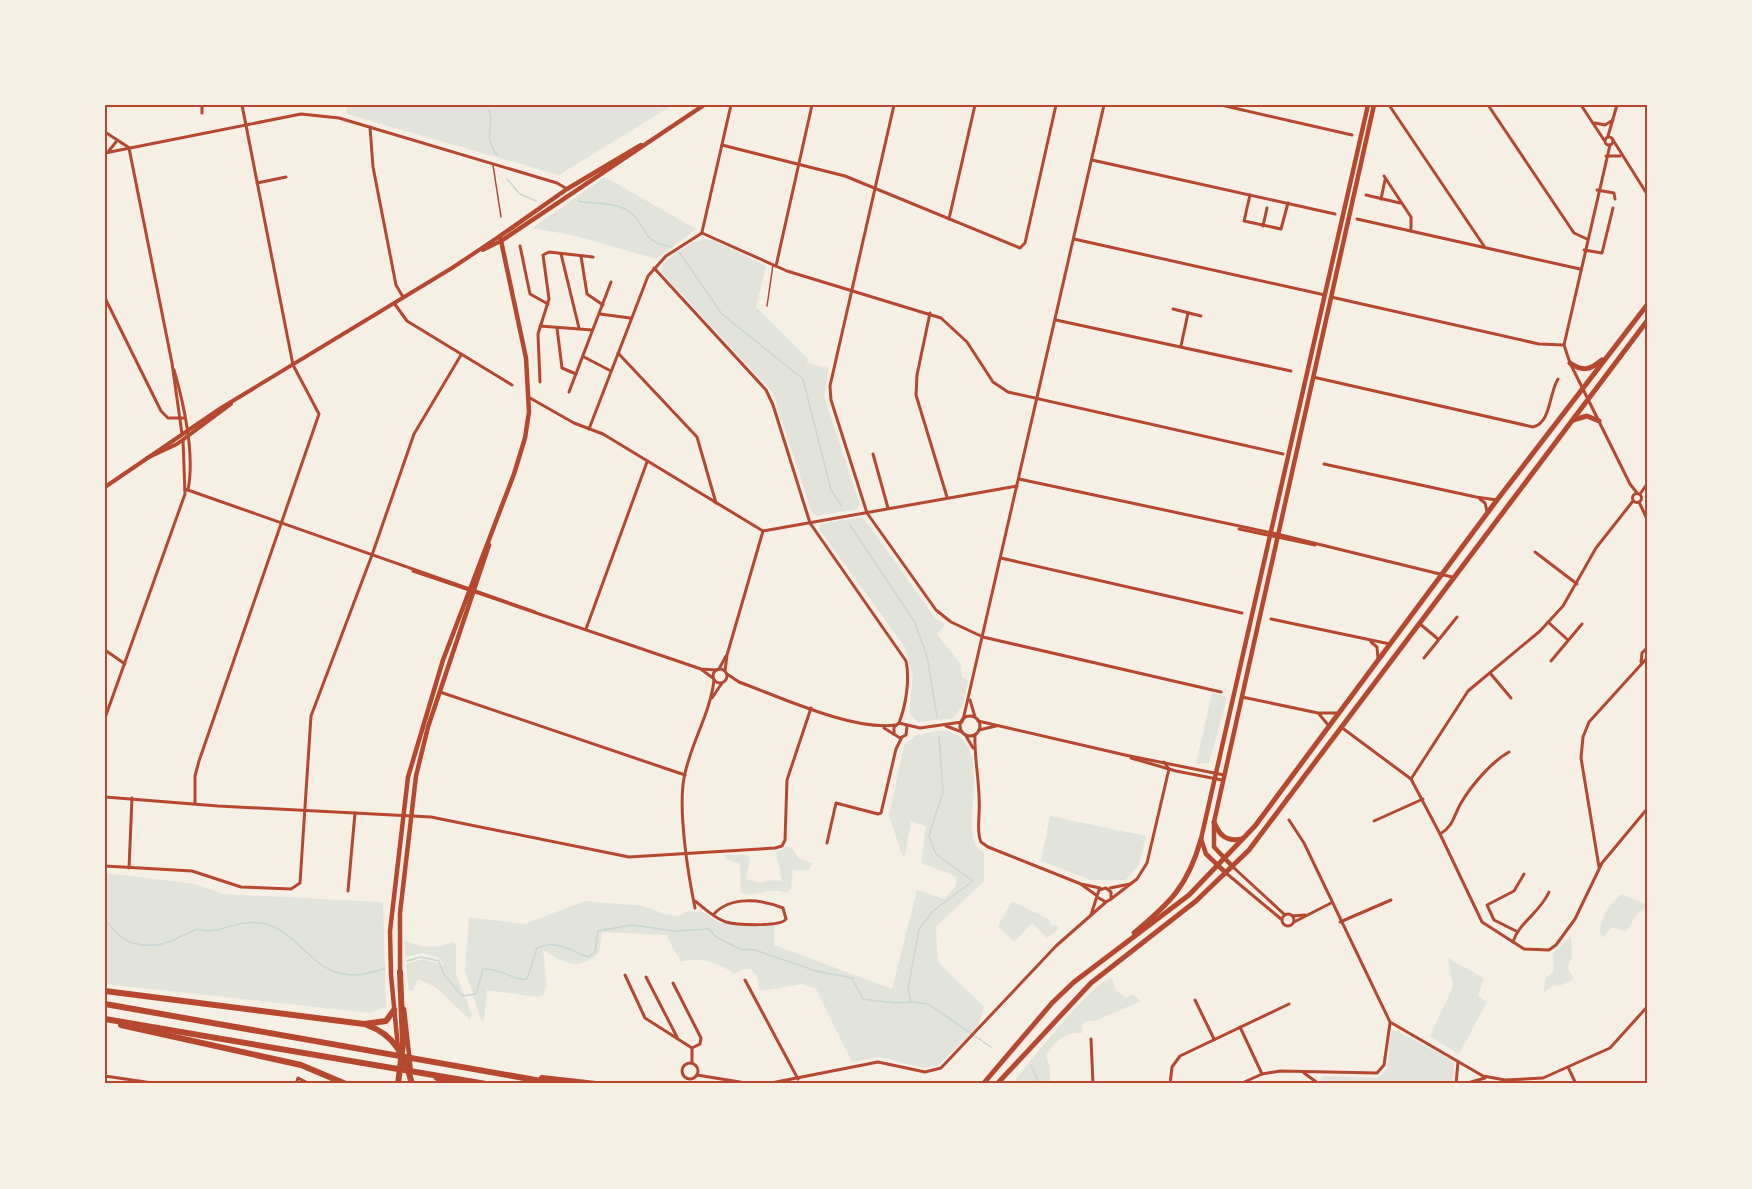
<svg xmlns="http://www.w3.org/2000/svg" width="1752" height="1189" font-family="Arial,sans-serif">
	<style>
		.green { fill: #e2e4dc }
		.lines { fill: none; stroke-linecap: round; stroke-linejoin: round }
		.stream { stroke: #c9d6d2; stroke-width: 1.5 }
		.service { stroke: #b5482f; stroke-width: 1.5 }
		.minor { stroke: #b5482f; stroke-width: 3 }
		.tertiary { stroke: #b5482f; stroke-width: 4 }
		.secondary { stroke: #b5482f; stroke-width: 4.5 }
		.primary { stroke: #b5482f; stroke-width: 5 }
		.motorway { stroke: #b5482f; stroke-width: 6 }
		.neatline { fill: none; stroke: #b5482f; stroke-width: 2 }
	</style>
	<rect width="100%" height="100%" fill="#f6efe4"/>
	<!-- green -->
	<g class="green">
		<polygon points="346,105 673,105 559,175 347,114"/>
		<polygon points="605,177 696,229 656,259 572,235 532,228"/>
		<path d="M706 239 715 241 766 266 756 307 808 359 807 363 829 368 824 396 860 505 857 509 817 516 812 513 773 393 661 272 663 264C675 254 689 241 706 239Z"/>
		<polygon points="863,517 935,618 945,624 937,634 961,665 962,677 968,681 963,705 954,718 918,722 909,713 913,676 905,647 819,529 820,524"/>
		<polygon points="1212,693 1227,697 1209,763 1196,764"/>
		<path d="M943 730C1003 740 951 841 984 852V881L936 927 938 962 984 1007 978 1026 938 1066 923 1068 880 1057 852 1062 816 989 803 984 760 991 757 976 750 969H743L734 974C720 963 700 956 681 962L666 935 602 932 599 953C577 972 564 963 543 950L547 986 543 995 535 997 487 990 484 1021H481L465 970 469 917 525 924 585 901 643 906 665 914 679 916 688 911 703 912 720 923 774 925V945L892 989 917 890 944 899 955 887 957 877 921 863 926 826 911 821 905 856 902 855 889 815 904 745 916 735Z"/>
		<polygon points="1050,816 1146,836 1139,864 1126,880 1091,880 1041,861"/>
		<path d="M787 847 793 849 798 858 812 863 809 870H793L791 888 787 893C769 886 755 898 741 893L740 864 726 859 725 855H748L750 860 746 879 760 883 772 880 782 881 776 852Z"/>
		<polygon points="105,873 195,884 223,894 383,902 386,1007 370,1013 105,984"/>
		<path d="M1621 894 1645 904 1646 908 1637 914 1626 932 1612 927 1602 938C1595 925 1611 902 1621 894Z"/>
		<polygon points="1012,901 1049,919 1052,926 1054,924 1059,928 1047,938 1032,923 1014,942 998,926"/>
		<polygon points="1571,935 1572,956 1568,968 1573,977 1571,981 1559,986 1553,985 1543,993 1546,978 1554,971 1553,954"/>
		<path d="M404 940C418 948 439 949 453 942L456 944V974L472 1015 470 1020 437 988 418 979 413 990 409 991 406 964 423 959 444 965 438 957 423 953 405 957Z"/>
		<polygon points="1448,958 1484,978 1478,996 1487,1002 1459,1054 1430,1036 1453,987"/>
		<path d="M1112 978 1116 990 1126 998 1133 994 1141 1001 1097 1020 1083 1022 1082 1033C1063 1033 1056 1040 1046 1056L1050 1066V1084H1012C1028 1064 1092 981 1112 978Z"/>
		<path d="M1392 1031H1397L1450 1059 1454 1063 1453 1084H1323L1320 1079 1325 1076 1377 1078C1396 1068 1384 1047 1392 1031Z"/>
	</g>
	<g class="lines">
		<!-- stream -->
		<g class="stream">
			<path d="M489 110C496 129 481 132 497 155"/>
			<polyline points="507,179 520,194 536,201"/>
			<path d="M578 201C594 204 617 202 630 212 651 230 639 241 672 247"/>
			<polyline points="679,252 722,314 803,379 831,490 842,506"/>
			<polyline points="850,525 914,621 927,656 937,717"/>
			<polyline points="939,736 943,792 929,836 936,854 973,881 933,911 919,929 908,989 911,1002 928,1004 991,1047"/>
			<path d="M105 919C119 940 135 949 162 944 172 942 187 933 197 929 217 936 237 919 261 923 308 931 314 996 385 968"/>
			<path d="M407 961 421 957 439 961 443 973 462 996 476 994 483 969C503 968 512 981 527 979L537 948C556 939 569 950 588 957L595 952 598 931 632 925 675 931 709 929 716 937 740 949 755 950 816 971 852 978 863 999 894 1003 911 1002"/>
			<polyline points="1031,1065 1039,1084"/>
		</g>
		<!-- service -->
		<g class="service">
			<polyline points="493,165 501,217"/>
			<polyline points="767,306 773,265"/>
		</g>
		<!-- minor -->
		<g class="minor">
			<polyline points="202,105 202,113"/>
			<polyline points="894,105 830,386 831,400 867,513 936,610 951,622 983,637 1221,692"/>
			<polyline points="1221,105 1352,135"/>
			<polyline points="1389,105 1484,246"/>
			<polyline points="1488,105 1574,233 1587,239"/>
			<polyline points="1581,105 1604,140"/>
			<polyline points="1595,123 1605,125 1613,120"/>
			<polyline points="370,127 373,167 396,285 403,297"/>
			<polyline points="105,132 128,147"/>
			<polyline points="1608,136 1617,105"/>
			<circle cx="1609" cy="141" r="4"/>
			<polyline points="1613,140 1647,194"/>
			<polyline points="722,145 845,176 1020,248 1025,243 1056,105"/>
			<polyline points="1610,145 1564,345 1570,363 1630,484 1637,493"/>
			<polyline points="129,148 172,363 182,434"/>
			<polyline points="108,152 116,142"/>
			<polyline points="105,153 301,114 339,118 557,183 567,189"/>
			<polyline points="1606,156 1620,156"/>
			<polyline points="1092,160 1335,214"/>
			<polyline points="1384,176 1411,217 1411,231"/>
			<polyline points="257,183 286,177"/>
			<polyline points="1597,190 1614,193 1615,199"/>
			<polyline points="1250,195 1244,221 1281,229 1288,203"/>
			<polyline points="1366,195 1400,203"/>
			<polyline points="1381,199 1385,180"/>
			<polyline points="949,219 975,105"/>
			<polyline points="1357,219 1580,269"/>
			<polyline points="1263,226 1267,208"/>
			<polyline points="702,232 731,105"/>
			<polyline points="1074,239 1325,295"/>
			<polyline points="520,246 530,294 548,304"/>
			<polyline points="1584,250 1602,253 1613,208"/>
			<polyline points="561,254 579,328"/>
			<polyline points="581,256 587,294 603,305"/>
			<polyline points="776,266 812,105"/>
			<path d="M654 268 766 390 773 405 810 523 906 661C910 679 906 705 899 723"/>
			<polyline points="1331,297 1539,344 1564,345"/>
			<polyline points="105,298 161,411 168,418 184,418"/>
			<polyline points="394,303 407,321 512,385"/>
			<polyline points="1173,309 1201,316"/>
			<polyline points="930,313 917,375 916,395 947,497"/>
			<polyline points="600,314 630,318"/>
			<polyline points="1056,320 1291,371"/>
			<polyline points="540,326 592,330"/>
			<polyline points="557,328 562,368 576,374"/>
			<polyline points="1181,346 1188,313"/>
			<polyline points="618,353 697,437 716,503"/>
			<polyline points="584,357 611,371"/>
			<path d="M174 370C184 404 195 455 188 490"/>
			<path d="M1313 377 1533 427C1551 423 1549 393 1558 379"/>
			<polyline points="540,382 538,334 549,299 543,255 549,252 593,257"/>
			<polyline points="569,392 611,282"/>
			<polyline points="530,398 574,423 603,434 763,531 1017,486"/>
			<polyline points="589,429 648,276 666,256 702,233 787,271 941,318 967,342 993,382 1008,392 1283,454"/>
			<polyline points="873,454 888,508"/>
			<polyline points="1324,464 1476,497 1497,500"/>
			<polyline points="1019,479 1277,534 1452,577"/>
			<polyline points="185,489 535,612"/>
			<circle cx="1637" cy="498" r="4.5"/>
			<polyline points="1640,494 1647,484"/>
			<polyline points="1480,499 1485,503 1487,511"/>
			<polyline points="1639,502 1647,519"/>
			<polyline points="1239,529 1315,545"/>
			<polyline points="1535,552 1577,584"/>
			<polyline points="1001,558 1242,613"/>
			<polyline points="413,571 701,669 716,670"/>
			<polyline points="1271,619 1390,644"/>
			<polyline points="1548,622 1568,640"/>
			<polyline points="1420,624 1438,639"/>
			<polyline points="586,629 647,462"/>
			<polyline points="1371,642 1377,647 1378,659"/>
			<polyline points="105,650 125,664"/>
			<polyline points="1424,658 1457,617"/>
			<polyline points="1551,661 1582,624"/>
			<polyline points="1641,662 1642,653 1647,648"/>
			<circle cx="720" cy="676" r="7"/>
			<polyline points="719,669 726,656"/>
			<polyline points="702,670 713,678"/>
			<polyline points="725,671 727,655 763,531"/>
			<polyline points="1490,673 1511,698"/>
			<path d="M727 674 739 682C780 697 853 731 895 725"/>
			<polyline points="440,692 685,775"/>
			<polyline points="1242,697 1318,713 1338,713"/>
			<polyline points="712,698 722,683"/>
			<polyline points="970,700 975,717"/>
			<polyline points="1319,714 1329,726"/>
			<circle cx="970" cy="726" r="10"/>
			<polyline points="105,718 185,494 183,440"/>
			<polyline points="963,720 1104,105"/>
			<polyline points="978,721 1125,755 1224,775"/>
			<polyline points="946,726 962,732"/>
			<polyline points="1341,727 1411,779 1440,834 1482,922 1524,949 1549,950 1556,945 1575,919 1602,863 1647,809"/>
			<polyline points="884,728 900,738 906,735 907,726"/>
			<polyline points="979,730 996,726"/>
			<polyline points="894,734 894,727 899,723 920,728 962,722"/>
			<path d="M975 735C974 761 981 787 979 814 979 824 977 833 981 842L988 847 1081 884 1100 888"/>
			<polyline points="966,736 973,748"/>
			<polyline points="1131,758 1176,771 1222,780"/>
			<polyline points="1411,779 1468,691 1540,631 1563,606 1596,548 1633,501"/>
			<polyline points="105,797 218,806 431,817 629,857 775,848 782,846 785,840 787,780 811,708"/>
			<polyline points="195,803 195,776 199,761 319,414 293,365 242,105"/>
			<polyline points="1289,820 1304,843 1390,1022 1483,1076 1505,1080 1543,1078 1610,1048 1647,1007"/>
			<polyline points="1374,821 1423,799"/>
			<path d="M1440 834C1453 827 1454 815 1461 803 1471 786 1491 762 1509 752"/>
			<polyline points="827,843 836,803 878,814 881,813 896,749 902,737"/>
			<polyline points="105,866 192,871 241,887 291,889 300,883 311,716 372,555 414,434 461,355"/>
			<polyline points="1233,867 1285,915"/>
			<polyline points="1599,867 1581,758 1583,737 1589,722 1647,658"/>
			<polyline points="129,868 132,798"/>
			<polyline points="1226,873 1281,919"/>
			<polyline points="1082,885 1096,895"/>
			<polyline points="1110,888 1130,884"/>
			<polyline points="348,891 355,813"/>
			<polyline points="1111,899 1137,879 1147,863 1169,769 1164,762"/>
			<path d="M695 901C704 908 715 919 726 922 737 925 781 927 786 919L783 908C761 899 730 896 714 914"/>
			<path d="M695 908C688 874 678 811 684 778 690 744 710 715 714 680"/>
			<circle cx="1288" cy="920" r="6"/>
			<polyline points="1091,915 1099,890 1106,888 1111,892 1111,899 1106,902 1097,897"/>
			<polyline points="1292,916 1305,915"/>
			<polyline points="1294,922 1331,903"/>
			<polyline points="1340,922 1391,900"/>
			<polyline points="1516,931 1494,920 1487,905 1514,891 1524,874"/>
			<path d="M1513 942C1519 922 1539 914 1549 892"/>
			<polyline points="625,975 645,1018 692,1048 692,1063"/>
			<polyline points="646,977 677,1037"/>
			<polyline points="745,980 798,1079"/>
			<polyline points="673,983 701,1038 700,1044 692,1048"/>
			<polyline points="1195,1000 1214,1039"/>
			<polyline points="1240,1027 1262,1074"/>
			<polyline points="1091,1039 1093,1084"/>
			<circle cx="690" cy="1071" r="8"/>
			<polyline points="1568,1067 1576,1084"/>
			<polyline points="1304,1073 1319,1084"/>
			<polyline points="697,1075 752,1084"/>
			<polyline points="105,1076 159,1084"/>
			<polyline points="179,1084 200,1084"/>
			<polyline points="296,1084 298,1078 310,1084"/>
			<polyline points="766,1084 878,1062 925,1072 941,1068 1056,946 1106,902"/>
			<polyline points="1170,1084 1172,1067 1180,1056 1289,1004"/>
			<polyline points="1240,1084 1262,1074 1280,1071 1377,1073 1384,1065 1390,1023"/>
			<polyline points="1456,1084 1458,1062"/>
			<polyline points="1464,1084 1485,1078"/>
		</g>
		<!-- tertiary -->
		<g class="tertiary">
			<polyline points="483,250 501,241"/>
			<polyline points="147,458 177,444 231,404"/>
			<polyline points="105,487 221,408 452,268 500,236"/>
		</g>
		<!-- secondary -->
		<g class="secondary">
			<polyline points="501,241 704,105"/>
			<polyline points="1233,867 1214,847 1214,822 1374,105"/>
			<polyline points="1226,873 1206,854 1201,839 1368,105"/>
			<polyline points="400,974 400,913 416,776 428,727 489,545"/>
			<polyline points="404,1009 411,1072"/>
			<polyline points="398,1048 391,975 390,931 408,777 443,660 514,474 525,438 529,412 526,358 500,236 567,189 641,145"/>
		</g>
		<!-- primary -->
		<g class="primary">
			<path d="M1570 363C1583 372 1590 370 1602 360"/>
			<polyline points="1573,420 1587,416 1599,421"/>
			<path d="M1214 822C1219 835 1226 842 1242 839"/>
			<path d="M1134 933C1170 903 1188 886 1201 839"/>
			<polyline points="983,1084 1052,1003 1074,982 1189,895 1255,826 1497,500 1647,305"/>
			<polyline points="997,1084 1091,983 1196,901 1249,850 1647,321"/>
		</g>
		<!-- motorway -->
		<g class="motorway">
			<polyline points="105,991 364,1024 386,1021 394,1010"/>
			<polyline points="105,1004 558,1084"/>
			<polyline points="105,1019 486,1084"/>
			<polyline points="121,1025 301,1065 346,1084"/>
			<path d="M367 1025C395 1035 405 1056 412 1084"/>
			<polyline points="437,1078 455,1084"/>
			<polyline points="542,1078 596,1084"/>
			<polyline points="398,1084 403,1044 400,972"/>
			<polyline points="862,1084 892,1084"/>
		</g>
	</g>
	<!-- border -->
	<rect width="1752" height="1189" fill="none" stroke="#f6efe4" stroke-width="213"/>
	<rect x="106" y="106" width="1540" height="976" class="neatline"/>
</svg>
